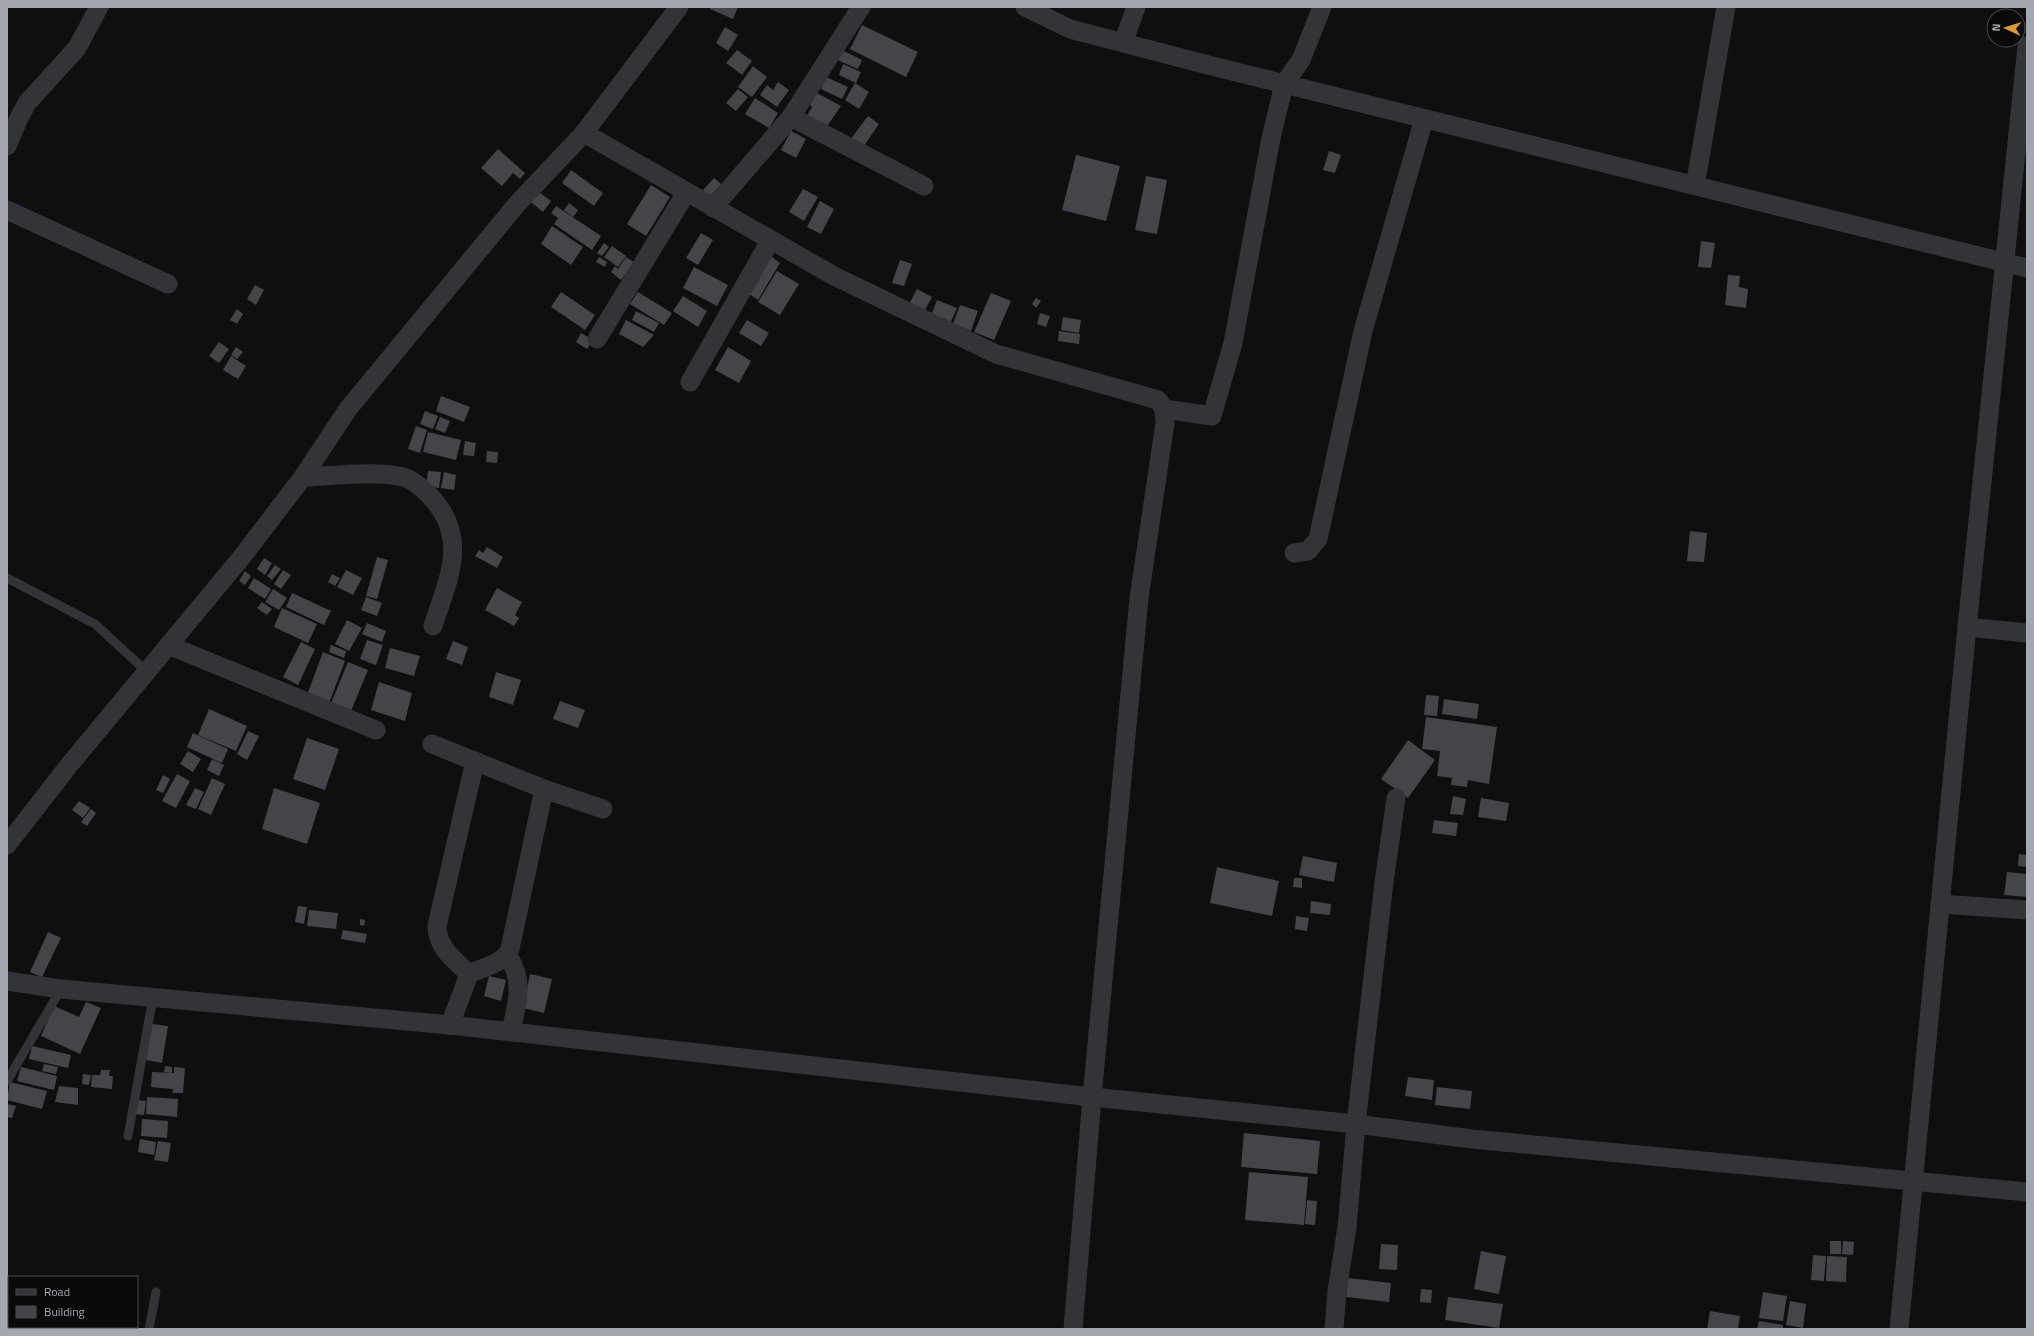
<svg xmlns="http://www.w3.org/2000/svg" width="2034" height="1336" font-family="'Titillium Web',sans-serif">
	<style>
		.building { fill: #434548 }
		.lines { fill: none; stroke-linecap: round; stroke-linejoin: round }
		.lane { stroke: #333437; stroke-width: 9 }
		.street { stroke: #333437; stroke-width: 19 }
	</style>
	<rect width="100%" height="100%" fill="#0f0f10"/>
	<!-- building -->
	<g class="building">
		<polygon points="711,7 738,7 733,19 710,9"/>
		<polygon points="862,25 918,52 906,77 850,49"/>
		<polygon points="725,27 738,35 728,51 716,43"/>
		<polygon points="840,49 862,60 858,69 835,59"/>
		<polygon points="737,50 752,61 742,75 726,63"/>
		<polygon points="843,64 861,72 856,83 839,75"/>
		<polygon points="753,66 767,77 752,97 738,87"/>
		<polygon points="826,77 848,87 842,99 821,89"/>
		<polygon points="778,82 789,90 777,107 760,95 767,85 773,90"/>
		<polygon points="855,83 869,92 859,109 845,100"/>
		<polygon points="738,89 748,97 736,111 726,103"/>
		<polygon points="817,93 841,106 823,132 804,121 812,107 810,105"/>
		<polygon points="755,98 778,113 769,128 745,114"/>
		<polygon points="868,116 879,124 862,149 850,140"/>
		<polygon points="791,131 806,139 796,158 781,150"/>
		<polygon points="498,149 525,173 520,179 513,173 502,186 481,168"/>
		<polygon points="1329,151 1341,155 1335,173 1323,170"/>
		<polygon points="1076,155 1120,166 1106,221 1062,210"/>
		<polygon points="571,170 603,193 594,206 562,183"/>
		<polygon points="1146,176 1167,180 1157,234 1135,230"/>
		<polygon points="714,178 721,184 710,197 703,190"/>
		<polygon points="651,185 670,197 646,236 627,224"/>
		<polygon points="535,189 551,201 543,212 527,199"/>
		<polygon points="803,189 818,197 804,221 789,212"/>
		<polygon points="820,201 834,209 821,234 807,227"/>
		<polygon points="569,203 578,210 573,217 564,210"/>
		<polygon points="556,206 601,236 592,250 554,224 558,218 551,213"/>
		<polygon points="552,226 583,247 571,265 541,244"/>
		<polygon points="701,233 713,240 698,265 686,258"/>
		<polygon points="1701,241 1715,243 1711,268 1698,267"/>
		<polygon points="604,243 609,247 602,256 597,253"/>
		<polygon points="612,246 626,256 618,267 604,257"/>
		<polygon points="769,255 780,263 758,300 746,292"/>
		<polygon points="599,257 607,262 605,267 596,262"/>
		<polygon points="626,257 634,262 621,280 611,272 615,266 618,269"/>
		<polygon points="900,260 912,264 904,286 892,283"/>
		<polygon points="694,267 728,285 717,306 683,288"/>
		<polygon points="777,271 799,284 780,315 758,302"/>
		<polygon points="1728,275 1740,276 1739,287 1748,289 1746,308 1725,305"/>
		<polygon points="255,285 264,290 256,305 247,299"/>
		<polygon points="917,289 932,297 924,312 909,304"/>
		<polygon points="561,292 595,315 585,330 551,307"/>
		<polygon points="638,292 672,313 664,325 630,304"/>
		<polygon points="991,293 1011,301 994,340 974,332"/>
		<polygon points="683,296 707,311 698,327 673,311"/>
		<polygon points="1036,298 1041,301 1036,308 1032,304"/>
		<polygon points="937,300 957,308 950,324 931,316"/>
		<polygon points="960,305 978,311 971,331 953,324"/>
		<polygon points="237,309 243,314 237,324 230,320"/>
		<polygon points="636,311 659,323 654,332 632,320"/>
		<polygon points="1040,313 1050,316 1046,327 1037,324"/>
		<polygon points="1063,317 1081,320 1079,333 1061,330"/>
		<polygon points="626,320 654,335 643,347 619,334"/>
		<polygon points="747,320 769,333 761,346 739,333"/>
		<polygon points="1059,331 1080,334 1079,344 1058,341"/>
		<polygon points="581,333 593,340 587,349 576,342"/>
		<polygon points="219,342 229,349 219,363 209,356"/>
		<polygon points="236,347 243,352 237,359 231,355"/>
		<polygon points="728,347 751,361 739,383 715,370"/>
		<polygon points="231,356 246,366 238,379 223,370"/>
		<polygon points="441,396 470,407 464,422 436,411"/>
		<polygon points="425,411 438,416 433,429 420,424"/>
		<polygon points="440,417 450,421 445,433 435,429"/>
		<polygon points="416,426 427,430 420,453 408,449"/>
		<polygon points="428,432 461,440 456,460 423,452"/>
		<polygon points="465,441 476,443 474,456 463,455"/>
		<polygon points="487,451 498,452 497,463 486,462"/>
		<polygon points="428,471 441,472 439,488 426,486"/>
		<polygon points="444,472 456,475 454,490 441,488"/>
		<polygon points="1690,531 1707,533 1704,562 1687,561"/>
		<polygon points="487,547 503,557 497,568 475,556 479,550 483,553"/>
		<polygon points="377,557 388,560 377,599 366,596"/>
		<polygon points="264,558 272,563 265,575 257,569"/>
		<polygon points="275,565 281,569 272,580 267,576"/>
		<polygon points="283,570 291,575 281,589 274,584"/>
		<polygon points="346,570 362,578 353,595 337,587"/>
		<polygon points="245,571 251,576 245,585 239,581"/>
		<polygon points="332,574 340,578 335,586 328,582"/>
		<polygon points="254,578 271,589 265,599 248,588"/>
		<polygon points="497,588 522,602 515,615 519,618 514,626 485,610"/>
		<polygon points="273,589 287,598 279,610 265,602"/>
		<polygon points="292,593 331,611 324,625 286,607"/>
		<polygon points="366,597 382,603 377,616 361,610"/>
		<polygon points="262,602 272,609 267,615 257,608"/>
		<polygon points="282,608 317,624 308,643 274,627"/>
		<polygon points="347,620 362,628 349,651 335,644"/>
		<polygon points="367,623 386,631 382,642 362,634"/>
		<polygon points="367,640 383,645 376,665 360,659"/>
		<polygon points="453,641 468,647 462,665 446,659"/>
		<polygon points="301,642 315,649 298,685 283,677"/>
		<polygon points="331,645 346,651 344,658 329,652"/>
		<polygon points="390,648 420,656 414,676 385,668"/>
		<polygon points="323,652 345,661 328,706 306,698"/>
		<polygon points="348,662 368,670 349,716 329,708"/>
		<polygon points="496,672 521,680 513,705 489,697"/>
		<polygon points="379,682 412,693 405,721 371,710"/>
		<polygon points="1426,695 1439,696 1437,716 1424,715"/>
		<polygon points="1444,699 1479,704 1477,719 1442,714"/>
		<polygon points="560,701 585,710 578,728 553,719"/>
		<polygon points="209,709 247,726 236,751 198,735"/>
		<polygon points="1426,717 1497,727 1489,784 1468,780 1467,787 1451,785 1452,778 1437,776 1440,751 1422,749"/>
		<polygon points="248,731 259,736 247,760 237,754"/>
		<polygon points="193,733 228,749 222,763 187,747"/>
		<polygon points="307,738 339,749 325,790 293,779"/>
		<polygon points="1408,740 1435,760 1408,798 1381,779"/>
		<polygon points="188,751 201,759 193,772 180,764"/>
		<polygon points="212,759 224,765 219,776 207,770"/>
		<polygon points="177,774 190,781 176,808 162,801"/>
		<polygon points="163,775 170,779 163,793 156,790"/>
		<polygon points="212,778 225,784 211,815 198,809"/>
		<polygon points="195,788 204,792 196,809 186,805"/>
		<polygon points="274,788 320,803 307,844 262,829"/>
		<polygon points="1453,796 1466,799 1463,815 1450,814"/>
		<polygon points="1481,798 1509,803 1506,821 1478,817"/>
		<polygon points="79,801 90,808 83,818 72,810"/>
		<polygon points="91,809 96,813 87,826 81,822"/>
		<polygon points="1434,820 1458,823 1456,836 1432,833"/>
		<polygon points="2026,852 2027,867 2018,866 2019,854 2026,855"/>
		<polygon points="1303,856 1337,863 1334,882 1299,875"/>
		<polygon points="1217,867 1279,881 1272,916 1210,903"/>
		<polygon points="2007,872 2027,874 2027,897 2004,895"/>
		<polygon points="1294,878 1302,878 1302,888 1293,887"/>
		<polygon points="1311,901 1331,904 1330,915 1310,913"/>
		<polygon points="298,906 307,907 304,924 295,922"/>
		<polygon points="309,910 338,913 336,929 307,926"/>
		<polygon points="1296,916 1309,918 1307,931 1295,929"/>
		<polygon points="360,919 365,920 364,926 360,925"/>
		<polygon points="343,930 367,934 365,943 341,939"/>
		<polygon points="48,932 61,938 42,977 30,972"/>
		<polygon points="530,974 552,979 544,1013 523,1008"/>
		<polygon points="489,976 506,980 501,1001 484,996"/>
		<polygon points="86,1002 101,1008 80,1054 41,1036 54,1006 79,1017"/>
		<polygon points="152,1024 168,1026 162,1063 146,1060"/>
		<polygon points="32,1046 71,1055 68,1068 29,1059"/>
		<polygon points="44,1064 58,1067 56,1074 42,1071"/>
		<polygon points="165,1066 172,1067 172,1073 164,1072"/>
		<polygon points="21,1067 57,1076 54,1090 17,1081"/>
		<polygon points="174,1067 185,1068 183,1093 172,1093 173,1089 151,1087 152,1072 174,1073"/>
		<polygon points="101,1070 110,1070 109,1076 113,1076 112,1089 91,1087 92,1075 100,1075"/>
		<polygon points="83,1074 91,1075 89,1085 82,1084"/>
		<polygon points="1408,1077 1434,1080 1432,1100 1405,1096"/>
		<polygon points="10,1082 47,1091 42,1109 7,1100"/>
		<polygon points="59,1086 78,1088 78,1105 55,1102"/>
		<polygon points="1437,1087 1472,1091 1470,1109 1435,1105"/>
		<polygon points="147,1097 178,1099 177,1117 146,1114"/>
		<polygon points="137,1100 146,1101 144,1115 135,1114"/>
		<polygon points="7,1104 16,1106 12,1118 7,1117"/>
		<polygon points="142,1119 168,1121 167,1138 141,1136"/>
		<polygon points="1244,1133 1320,1141 1317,1174 1241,1167"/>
		<polygon points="140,1139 156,1142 154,1155 138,1152"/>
		<polygon points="158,1141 171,1143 168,1162 154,1160"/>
		<polygon points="1249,1172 1308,1177 1304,1225 1245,1220"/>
		<polygon points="1307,1200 1317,1201 1315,1225 1305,1224"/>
		<rect x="1830" y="1241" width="11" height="13"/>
		<polygon points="1843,1241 1854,1242 1853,1255 1842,1254"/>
		<polygon points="1381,1244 1398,1245 1397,1270 1379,1269"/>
		<polygon points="1481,1251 1506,1256 1499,1294 1474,1289"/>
		<polygon points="1813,1255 1826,1256 1824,1281 1811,1280"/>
		<polygon points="1827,1256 1847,1257 1846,1282 1826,1281"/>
		<polygon points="7,1276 9,1276 8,1309 7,1309"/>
		<polygon points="1348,1278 1391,1283 1389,1302 1346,1297"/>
		<polygon points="1421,1289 1432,1290 1431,1303 1420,1302"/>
		<polygon points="1763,1292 1787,1296 1783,1321 1759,1318"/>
		<polygon points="1448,1297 1503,1304 1499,1328 1445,1320"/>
		<polygon points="1790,1301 1806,1304 1803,1328 1786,1325"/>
		<polygon points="1710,1311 1740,1316 1738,1329 1707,1329"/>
		<polygon points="1759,1321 1783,1325 1783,1328 1787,1329 1757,1329"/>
		<polygon points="17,1327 32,1327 32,1329 16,1329"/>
		<polygon points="48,1327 66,1327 65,1329 48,1329"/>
	</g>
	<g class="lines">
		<!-- lane -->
		<g class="lane">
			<polyline points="7,578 95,624 146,671"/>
			<polyline points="7,1081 61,989"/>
			<polyline points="128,1136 153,997"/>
			<polyline points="149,1329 156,1292"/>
		</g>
		<!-- street -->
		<g class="street">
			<polyline points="1025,7 1070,29 1208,65 2027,268"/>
			<polyline points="1123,43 1136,7"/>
			<polyline points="791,117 924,186"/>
			<polyline points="584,133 834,276 996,354 1158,400 1164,409 1165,423 1139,598 1092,1097 1073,1329"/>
			<polyline points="7,146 19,118 27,103 77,48 99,7"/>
			<polyline points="1695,186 1726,7"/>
			<polyline points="713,208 791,117 861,7"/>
			<polyline points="7,210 168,284"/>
			<polyline points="597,339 686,193"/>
			<polyline points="690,382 770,241"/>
			<polyline points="1164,409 1212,416 1233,343 1271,138 1284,84 1301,60 1322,7"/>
			<path d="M303 477C330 476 378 470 403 477 412 479 423 489 430 496 470 538 448 579 433 626"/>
			<polyline points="1294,553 1308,551 1318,539 1363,331 1424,119"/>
			<polyline points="1967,627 2027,633"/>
			<polyline points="168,645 376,730"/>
			<path d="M432 744 544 789 510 949C504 964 483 967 469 974L450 1025"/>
			<polyline points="544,789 603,809"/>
			<polyline points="7,845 70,764 241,558 303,477 348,409 517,204 584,133 679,7"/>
			<polyline points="1940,904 2027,910"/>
			<path d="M508 956C525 982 517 1003 511 1031"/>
			<path d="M469 974C455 960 437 948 437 926L475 761"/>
			<polyline points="7,981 61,989 450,1025 1092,1097 1356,1124 1472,1139 2027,1192"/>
			<polyline points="1334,1329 1337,1291 1347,1227 1356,1124 1384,882 1396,798"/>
			<polyline points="1899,1329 1967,627 2027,46"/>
		</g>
	</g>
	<!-- border -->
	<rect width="2034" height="1336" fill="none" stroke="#a2a7b0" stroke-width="16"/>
	<!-- legend -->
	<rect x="8" y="1276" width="130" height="52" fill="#0a0a0b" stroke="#47494d"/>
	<rect x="16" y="1289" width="20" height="6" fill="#333437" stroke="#47494d"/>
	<text x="44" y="1296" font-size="12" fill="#a2a7b0">Road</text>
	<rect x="16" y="1306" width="20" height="12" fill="#434548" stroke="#47494d"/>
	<text x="44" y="1316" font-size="12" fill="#a2a7b0">Building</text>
	<!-- north arrow -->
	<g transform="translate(2006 28) rotate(274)"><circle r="19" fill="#0a0a0b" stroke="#47494d"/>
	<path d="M0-3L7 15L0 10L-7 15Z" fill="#da973e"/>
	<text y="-6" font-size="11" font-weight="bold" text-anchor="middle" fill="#a2a7b0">N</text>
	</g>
</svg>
